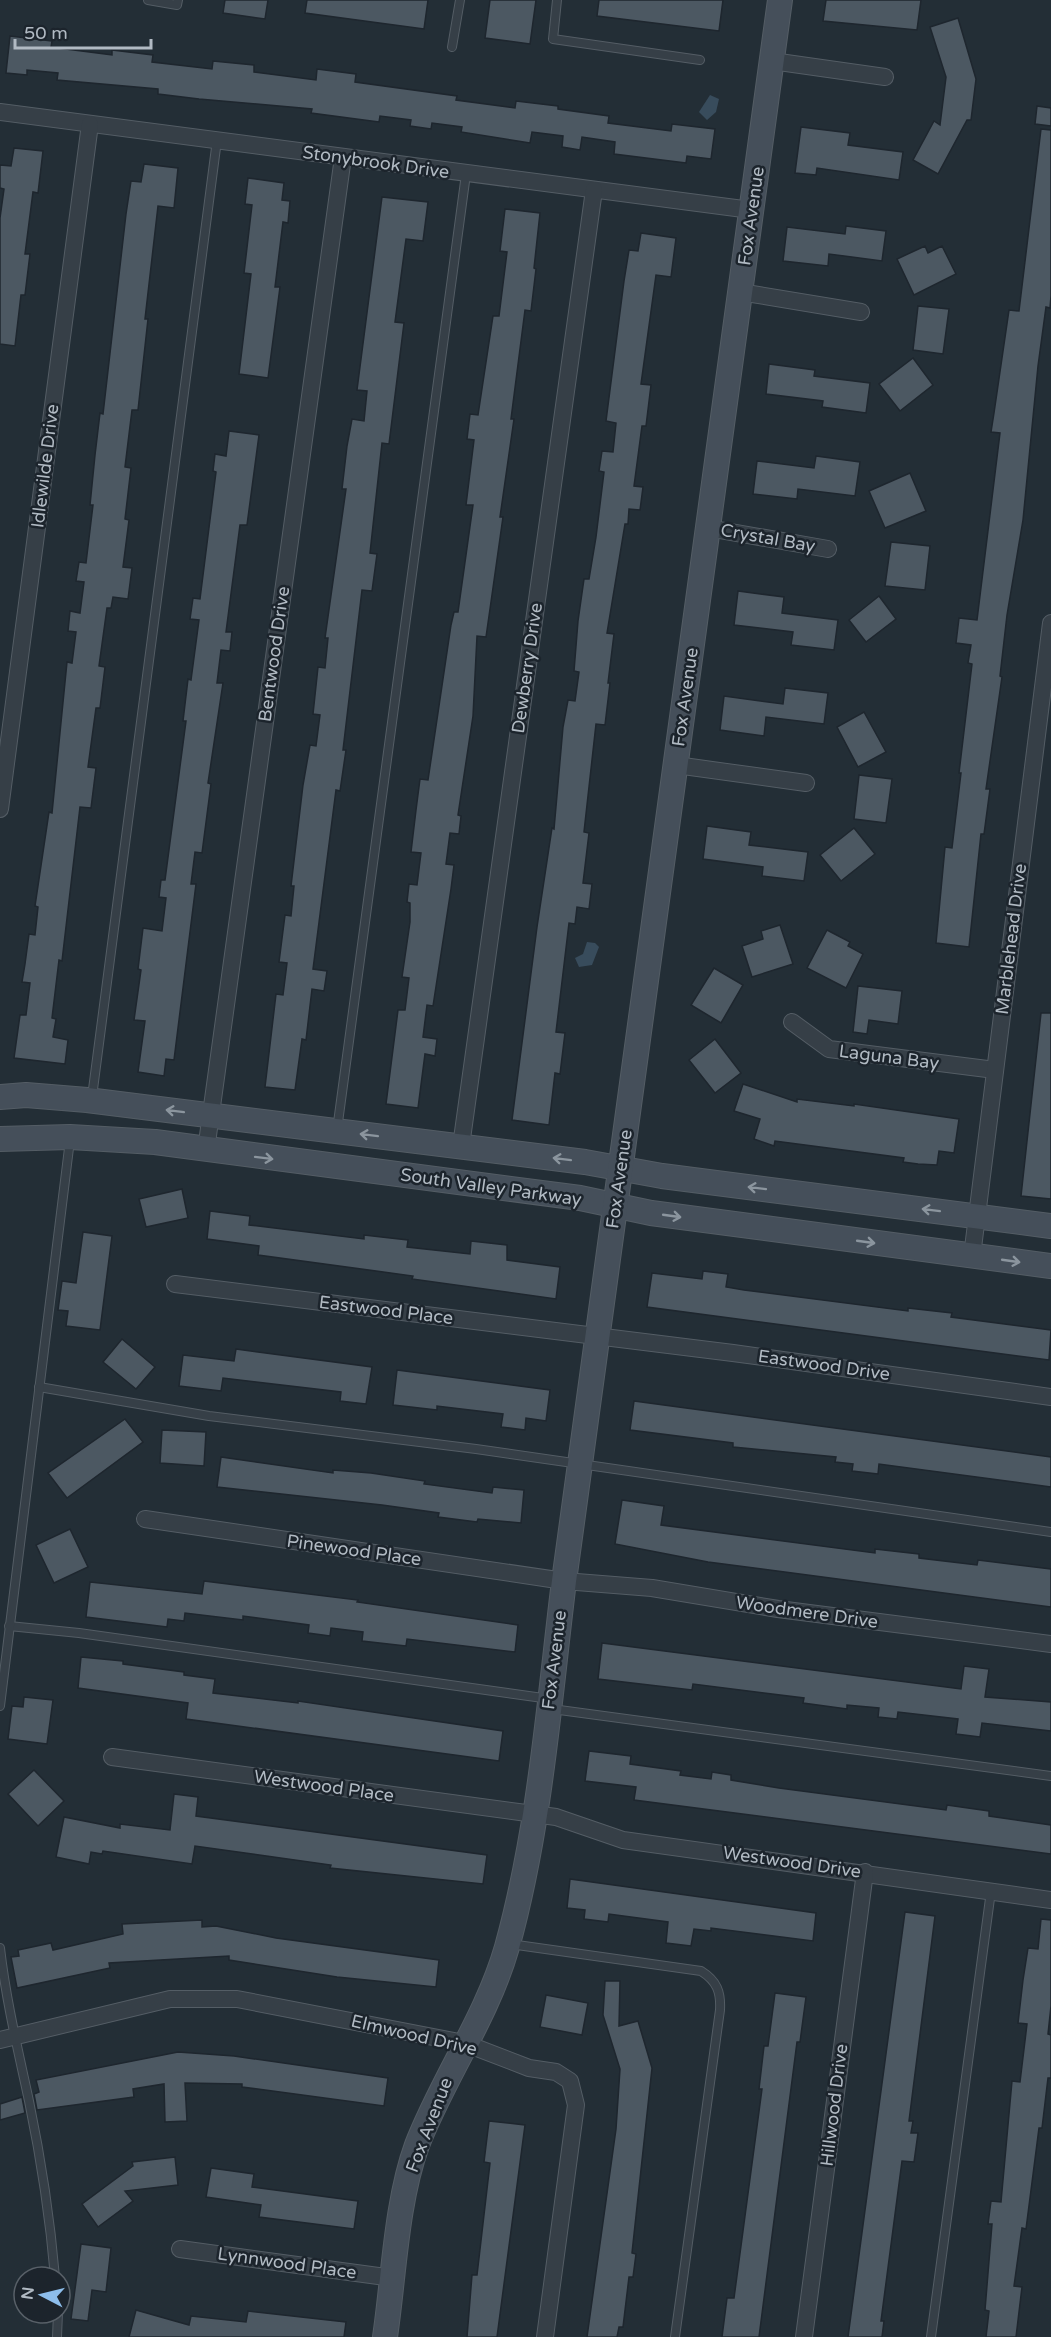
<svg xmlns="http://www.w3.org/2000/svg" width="1051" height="2337" font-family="'Varela Round',sans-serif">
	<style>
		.water { fill: #384c5c }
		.building { fill: #4c5862; stroke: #1e262e; stroke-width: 1.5 }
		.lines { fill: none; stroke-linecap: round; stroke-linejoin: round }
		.lane-casing { stroke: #545d65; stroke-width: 10 }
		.street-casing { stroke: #545d65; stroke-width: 18 }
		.secondary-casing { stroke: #545d65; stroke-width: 26 }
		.lane { stroke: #363f47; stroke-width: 8 }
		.street { stroke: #363f47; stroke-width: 16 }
		.secondary { stroke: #454f5a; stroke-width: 24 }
		.oneway { stroke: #8b959e }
		.labels { text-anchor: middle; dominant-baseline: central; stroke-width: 5; stroke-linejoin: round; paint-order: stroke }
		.street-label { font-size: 18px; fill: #b1bac3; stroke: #1c242c }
	</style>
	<rect width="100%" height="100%" fill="#232e36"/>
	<!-- water -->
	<g class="water">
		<polygon points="710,95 719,99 716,112 707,120 699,112"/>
		<polygon points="587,942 595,943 599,947 592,965 579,967 575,958 583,954"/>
	</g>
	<!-- building -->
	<g class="building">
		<polygon points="225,0 268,0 265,19 223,13"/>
		<polygon points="307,0 428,0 424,29 305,13"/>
		<polygon points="490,0 536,0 530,44 485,38"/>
		<polygon points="599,0 723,0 719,31 597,16"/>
		<polygon points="826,0 921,0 917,30 823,21"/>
		<polygon points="958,18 976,79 971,120 967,120 938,174 913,160 934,121 940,125 946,77 930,27"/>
		<polygon points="10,36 52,41 51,47 112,55 112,50 153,55 152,62 212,69 213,61 254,65 254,72 316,80 317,69 356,74 355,82 457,96 456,100 515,108 516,101 558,106 558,109 609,116 608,123 671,131 672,124 715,129 711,159 687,156 686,163 614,154 615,142 582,137 580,150 562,147 563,136 532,132 530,143 461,132 462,127 432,123 431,129 410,126 411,120 380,116 379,122 311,113 312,109 199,99 158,94 158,89 57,80 58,73 27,70 27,75 6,73"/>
		<polygon points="1037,106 1051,108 1051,126 1035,124"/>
		<polygon points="801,127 850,133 848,145 903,152 899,180 817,168 816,175 795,173"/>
		<polygon points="1041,129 1051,130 1051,296 1050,308 1046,307 1038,366 1023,520 1007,615 1000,676 1002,677 986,789 990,789 984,834 981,834 969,947 936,943 945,847 952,848 961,773 959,773 972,664 968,663 971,645 956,643 959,618 977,620 1000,433 991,432 994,413 1009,310 1019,311"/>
		<polygon points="14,148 43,151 38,193 33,192 25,254 30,254 25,295 21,295 15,346 0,344 0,218 4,189 0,188 0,165 11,166"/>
		<polygon points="144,164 178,168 174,208 158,206 145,319 148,319 138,410 132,410 125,467 131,468 125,519 129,520 123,567 132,568 128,599 113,597 111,608 107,608 99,666 105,667 100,708 96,708 88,767 96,768 91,808 80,807 62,961 59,960 52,1018 56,1019 53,1037 68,1040 65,1064 14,1058 20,1015 26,1015 30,983 22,982 25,964 29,934 35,935 38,907 35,906 49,812 52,813 67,662 72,663 76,632 68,631 70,611 80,613 84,582 76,581 79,562 86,563 93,505 90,505 95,455 100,413 103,414 126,214 131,181 141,182"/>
		<polygon points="248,178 284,183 282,200 290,201 288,223 283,222 275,287 280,287 268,378 239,374 251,274 244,273 252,205 245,204"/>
		<polygon points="382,197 428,202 423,241 406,239 395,322 404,323 389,444 382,443 370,553 377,554 372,591 362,590 343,750 346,750 340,791 336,790 313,969 327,971 324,991 312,989 306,1040 302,1039 295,1090 265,1087 276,994 283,995 287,963 279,962 285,915 291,916 294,886 291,886 303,785 310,745 316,746 320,715 313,714 318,667 325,668 328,638 325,638 346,489 342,489 347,446 352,419 364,421 367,391 357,390"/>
		<polygon points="505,209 540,213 534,268 536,269 531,311 525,310 511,419 514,419 500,517 503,517 490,609 486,637 477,636 473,716 458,815 461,816 459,834 450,833 446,864 454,865 451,889 433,1006 427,1005 423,1037 437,1039 435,1056 425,1054 418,1108 386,1104 398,1010 405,1010 409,978 402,977 410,922 410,903 407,902 409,884 417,885 421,853 411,852 416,810 420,779 428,780 451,625 454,612 458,612 473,505 466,505 474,440 467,439 470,414 478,415 493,316 499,316 507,252 500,251"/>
		<polygon points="846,226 886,231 882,261 829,254 828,266 783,261 787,227 845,234"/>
		<polygon points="641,233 676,238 671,277 656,275 641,384 651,385 646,426 642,426 634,486 643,487 640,510 629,509 628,524 625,524 607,633 614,634 608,683 610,683 605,725 596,724 584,832 589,833 583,883 592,884 589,909 577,907 575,924 569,923 556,1032 565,1033 560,1074 555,1073 549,1125 512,1120 537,927 552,828 554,829 563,727 568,700 575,701 579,672 574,671 578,621 584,579 589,579 596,537 604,472 599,471 602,451 613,452 616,423 606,421 624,281 629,250 638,251"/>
		<polygon points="925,246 928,253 942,246 956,274 914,295 897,259"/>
		<polygon points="918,306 949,309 943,354 913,350"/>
		<polygon points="913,358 933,385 900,411 879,384"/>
		<polygon points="769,364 815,370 814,376 870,383 866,413 822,407 823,401 766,394"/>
		<polygon points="229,431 259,435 247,525 240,525 226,632 232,632 230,651 221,650 217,683 223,683 208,783 211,784 202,853 195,852 191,884 196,884 174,1060 166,1059 164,1076 138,1072 145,1021 134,1020 141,970 138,969 143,928 162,931 166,898 159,897 161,880 165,880 186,721 183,721 188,679 191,680 199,620 190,619 193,598 200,599 216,472 213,471 215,454 226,456"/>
		<polygon points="816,456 860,462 855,496 798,489 797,499 753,494 757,461 814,468"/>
		<polygon points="910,473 926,511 885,528 869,491"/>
		<polygon points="891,542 930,546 925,590 885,586"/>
		<polygon points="738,591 784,597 782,613 838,620 834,650 791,645 793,632 734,625"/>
		<polygon points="879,596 896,619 866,642 849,620"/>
		<polygon points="785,688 828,693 824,724 766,717 764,736 720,730 724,696 783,704"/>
		<polygon points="864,712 886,752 858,767 837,727"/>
		<polygon points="859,775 892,779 886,823 854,819"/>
		<polygon points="707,826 751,832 749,845 808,852 804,881 762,876 763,867 703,859"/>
		<polygon points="854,828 875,854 841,881 820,855"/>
		<polygon points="780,925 793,964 752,977 742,946 763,939 761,931"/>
		<polygon points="827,930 850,942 848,946 863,954 846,988 807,968"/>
		<polygon points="714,968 743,985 721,1023 691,1005"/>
		<polygon points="858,986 902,991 898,1024 869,1020 867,1034 853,1032"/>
		<polygon points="1041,1013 1051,1013 1051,1199 1021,1196"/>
		<polygon points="715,1039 741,1073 715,1093 689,1060"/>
		<polygon points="743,1084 797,1102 797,1099 854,1106 854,1104 959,1119 954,1153 939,1151 937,1165 918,1164 903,1162 904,1158 775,1141 774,1146 754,1139 760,1119 734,1111"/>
		<polygon points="182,1189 188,1218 146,1227 139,1199"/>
		<polygon points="210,1211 250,1216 249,1225 364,1239 364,1235 408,1240 407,1247 470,1254 471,1241 507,1245 507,1260 560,1267 556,1299 412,1279 413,1276 258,1255 259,1246 207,1239"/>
		<polygon points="83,1232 112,1236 100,1330 66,1326 68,1311 58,1310 62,1281 76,1283"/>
		<polygon points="703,1271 728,1274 726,1287 744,1290 908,1311 908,1308 952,1313 951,1317 1051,1330 1049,1360 647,1307 652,1273 702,1279"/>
		<polygon points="122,1339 155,1367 136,1389 103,1362"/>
		<polygon points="236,1349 372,1367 366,1404 340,1401 341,1392 223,1378 221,1391 179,1386 183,1355 234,1361"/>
		<polygon points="397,1370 550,1390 546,1421 526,1418 525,1430 501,1427 503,1414 437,1406 437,1410 393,1405"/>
		<polygon points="634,1401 1051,1457 1051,1487 879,1464 878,1474 852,1471 853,1464 835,1462 836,1457 733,1447 733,1443 630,1430"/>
		<polygon points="125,1419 143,1442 67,1498 48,1473"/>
		<polygon points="162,1430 206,1432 204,1466 160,1463"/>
		<polygon points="221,1457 333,1473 333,1470 371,1473 425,1481 424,1484 492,1493 493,1487 524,1490 521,1523 478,1519 477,1522 438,1517 439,1513 382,1505 217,1487"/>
		<polygon points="622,1500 664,1506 661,1525 875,1553 875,1549 919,1554 919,1558 977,1565 978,1560 1051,1569 1051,1607 708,1562 615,1544"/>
		<polygon points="70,1529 88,1567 54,1583 36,1545"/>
		<polygon points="204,1581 358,1600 357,1602 518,1625 515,1652 407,1639 406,1646 362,1641 363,1632 331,1628 330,1636 308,1633 309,1625 243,1616 243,1620 185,1613 184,1621 168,1619 167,1627 86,1617 90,1582 202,1594"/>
		<polygon points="602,1643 961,1689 964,1666 989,1669 985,1697 1051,1702 1051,1731 982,1723 980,1737 956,1734 958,1719 898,1712 897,1719 878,1717 879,1708 847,1705 847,1709 803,1703 804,1698 693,1684 692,1690 598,1679"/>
		<polygon points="81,1657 123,1661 123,1664 184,1672 184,1675 215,1679 213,1693 298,1703 298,1701 503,1731 499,1761 186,1719 188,1703 78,1688"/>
		<polygon points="24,1697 53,1700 47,1744 8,1739 12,1706 23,1707"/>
		<polygon points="589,1751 631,1756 630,1764 681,1771 680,1775 711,1779 712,1772 731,1775 731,1780 779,1788 946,1810 947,1805 989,1811 989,1816 1051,1825 1051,1854 634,1800 636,1787 585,1781"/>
		<polygon points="34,1770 64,1801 38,1826 8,1794"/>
		<polygon points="174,1794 198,1797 196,1816 487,1855 483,1884 330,1868 331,1865 195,1846 192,1864 103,1851 102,1854 91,1852 89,1864 56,1857 64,1817 120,1828 120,1824 170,1830"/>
		<polygon points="570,1879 816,1913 813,1941 711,1928 711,1931 694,1929 691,1946 666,1943 668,1922 609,1914 608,1922 584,1919 585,1910 567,1908"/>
		<polygon points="905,1912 935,1916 909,2121 913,2121 911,2133 918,2133 914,2162 902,2161 881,2321 884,2321 882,2337 848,2337"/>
		<polygon points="1041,1919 1051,1920 1051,2006 1048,2034 1051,2035 1051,2078 1048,2078 1042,2128 1039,2128 1026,2229 1022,2228 1014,2286 1022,2287 1016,2337 986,2337 989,2311 985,2310 992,2224 988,2224 991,2201 1001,2202 1012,2081 1020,2082 1027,2024 1018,2023 1023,1980 1028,1948 1038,1949"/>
		<polygon points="202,1920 202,1927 216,1926 276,1938 439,1960 436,1987 337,1977 229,1960 229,1956 109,1963 110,1968 17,1988 11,1957 19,1956 18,1950 51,1943 53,1950 123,1934 122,1924"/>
		<polygon points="605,1981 620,1981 619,2026 638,2021 652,2068 632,2253 636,2254 633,2277 629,2277 623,2327 619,2327 617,2337 587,2337 616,2129 620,2069 603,2015"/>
		<polygon points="775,1993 806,1997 800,2042 797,2042 759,2337 722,2337 727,2298 734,2298 762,2089 759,2089 764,2046 768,2046"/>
		<polygon points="546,1995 588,2003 582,2035 540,2027"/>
		<polygon points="178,2052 234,2056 388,2078 384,2106 242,2087 242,2084 185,2083 187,2121 165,2122 164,2084 133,2089 134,2097 37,2110 34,2094 39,2092 36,2080"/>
		<polygon points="22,2097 25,2113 0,2120 0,2104"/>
		<polygon points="489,2121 525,2125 497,2337 467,2337 472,2275 477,2275 490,2163 484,2162"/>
		<polygon points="175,2157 178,2185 125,2191 133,2201 98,2227 82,2204 133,2166 132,2162"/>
		<polygon points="211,2168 254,2174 252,2187 358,2201 354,2229 259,2217 261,2205 206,2197"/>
		<polygon points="81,2244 111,2248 106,2292 92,2290 88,2321 71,2319"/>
		<polygon points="136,2310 189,2325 191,2316 246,2322 248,2311 346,2322 344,2337 129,2337"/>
	</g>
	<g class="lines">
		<!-- lane casing -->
		<g class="lane-casing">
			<g id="lane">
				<polyline points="148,0 177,5 178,0"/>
				<polyline points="557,0 553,39 700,60"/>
				<polyline points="452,47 460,0"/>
				<polyline points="92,1097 217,140"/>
				<polyline points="337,1130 466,174"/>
				<polyline points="39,1387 209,1416 476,1449 1051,1532"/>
				<polyline points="9,1626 79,1633 550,1699"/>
				<polyline points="0,1706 70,1140"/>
				<polyline points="552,1709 1051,1776"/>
				<path d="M510 1944 701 1971C717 1981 721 1992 720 2010L675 2337"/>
				<path d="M0 1948C6 2000 18 2050 29 2101 41 2159 50 2218 55 2277"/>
				<polyline points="57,2337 58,2313"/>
				<polyline points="931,2337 991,1891"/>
			</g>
		</g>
		<!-- street casing -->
		<g class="street-casing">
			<g id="street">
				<polyline points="772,61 885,77"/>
				<polyline points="0,112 751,210"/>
				<polyline points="740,292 861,312"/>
				<polyline points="708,528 828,549"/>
				<polyline points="676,765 806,783"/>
				<polyline points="0,809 90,124"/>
				<polyline points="792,1022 829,1049 995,1070"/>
				<polyline points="461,1146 594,190"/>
				<polyline points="206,1150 343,157"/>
				<polyline points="972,1256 1051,623"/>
				<polyline points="175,1284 733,1353 1051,1397"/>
				<polyline points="145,1519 564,1581 652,1588 778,1609 1051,1644"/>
				<polyline points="112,1757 556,1817 623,1840 1051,1900"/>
				<polyline points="0,2040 170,1999 237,1999 464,2043 529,2068 556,2072 570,2081 576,2105 545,2337"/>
				<polyline points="180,2249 393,2278"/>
				<polyline points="804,2337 865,1872"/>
			</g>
		</g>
		<!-- secondary casing -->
		<g class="secondary-casing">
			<g id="secondary">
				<polyline points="0,1097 26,1095 87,1100 585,1162 662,1176 1051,1226"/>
				<polyline points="0,1139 70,1137 155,1142 580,1198 651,1213 1051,1266"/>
				<path d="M385 2337C394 2276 396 2203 417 2145 443 2078 487 2017 507 1947 540 1828 549 1703 564 1581L780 0"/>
			</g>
		</g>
		<!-- lane -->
		<use href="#lane" class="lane"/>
		<!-- street -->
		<use href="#street" class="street"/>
		<!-- secondary -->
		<use href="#secondary" class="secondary"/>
	</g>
	<!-- one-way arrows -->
	<defs><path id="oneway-shaft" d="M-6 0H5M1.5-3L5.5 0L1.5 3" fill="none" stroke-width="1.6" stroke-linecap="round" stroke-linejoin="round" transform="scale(1.5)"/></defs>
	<g class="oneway">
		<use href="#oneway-shaft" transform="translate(175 1111) rotate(-173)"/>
		<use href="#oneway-shaft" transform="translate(369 1135) rotate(-173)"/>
		<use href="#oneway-shaft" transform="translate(264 1158) rotate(7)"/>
		<use href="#oneway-shaft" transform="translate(562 1159) rotate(-173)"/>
		<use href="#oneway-shaft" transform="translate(757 1188) rotate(-173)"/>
		<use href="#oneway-shaft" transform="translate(931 1210) rotate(-173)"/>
		<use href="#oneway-shaft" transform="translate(672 1216) rotate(8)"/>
		<use href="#oneway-shaft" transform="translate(866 1242) rotate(8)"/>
		<use href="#oneway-shaft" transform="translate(1011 1261) rotate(8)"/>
	</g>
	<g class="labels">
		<!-- street labels -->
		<g class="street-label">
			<text transform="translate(376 162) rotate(8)">Stonybrook Drive</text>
			<text transform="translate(751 216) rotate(-82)">Fox Avenue</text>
			<text transform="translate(45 466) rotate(-83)">Idlewilde Drive</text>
			<text transform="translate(768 538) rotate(10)">Crystal Bay</text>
			<text transform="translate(274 654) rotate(-82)">Bentwood Drive</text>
			<text transform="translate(527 668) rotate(-82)">Dewberry Drive</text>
			<text transform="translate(685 697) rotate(-82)">Fox Avenue</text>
			<text transform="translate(1011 939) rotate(-83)">Marblehead Drive</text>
			<text transform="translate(889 1057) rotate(7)">Laguna Bay</text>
			<text transform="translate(619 1179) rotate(-82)">Fox Avenue</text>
			<text transform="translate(491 1187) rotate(8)">South Valley Parkway</text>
			<text transform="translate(386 1310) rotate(7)">Eastwood Place</text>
			<text transform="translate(824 1365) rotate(8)">Eastwood Drive</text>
			<text transform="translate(354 1550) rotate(8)">Pinewood Place</text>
			<text transform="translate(807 1612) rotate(8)">Woodmere Drive</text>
			<text transform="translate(554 1660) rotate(-83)">Fox Avenue</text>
			<text transform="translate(324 1786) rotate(8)">Westwood Place</text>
			<text transform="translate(792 1862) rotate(8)">Westwood Drive</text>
			<text transform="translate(414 2035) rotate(13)">Elmwood Drive</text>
			<text transform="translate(834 2105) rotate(-83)">Hillwood Drive</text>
			<text transform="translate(429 2125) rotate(-69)">Fox Avenue</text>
			<text transform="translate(287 2263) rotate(8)">Lynnwood Place</text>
		</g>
	</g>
	<!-- north arrow -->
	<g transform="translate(42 2295) rotate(277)"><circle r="28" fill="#1c242c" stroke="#586068" stroke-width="1.5"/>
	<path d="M0-4.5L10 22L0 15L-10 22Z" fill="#8dbeec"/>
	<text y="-9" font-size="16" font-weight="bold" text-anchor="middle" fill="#b1bac3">N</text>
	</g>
	<!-- scale -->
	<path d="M15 39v9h136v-9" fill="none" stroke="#b1bac3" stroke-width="3"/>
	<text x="24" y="39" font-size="18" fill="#b1bac3" stroke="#1c242c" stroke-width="4.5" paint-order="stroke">50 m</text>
</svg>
